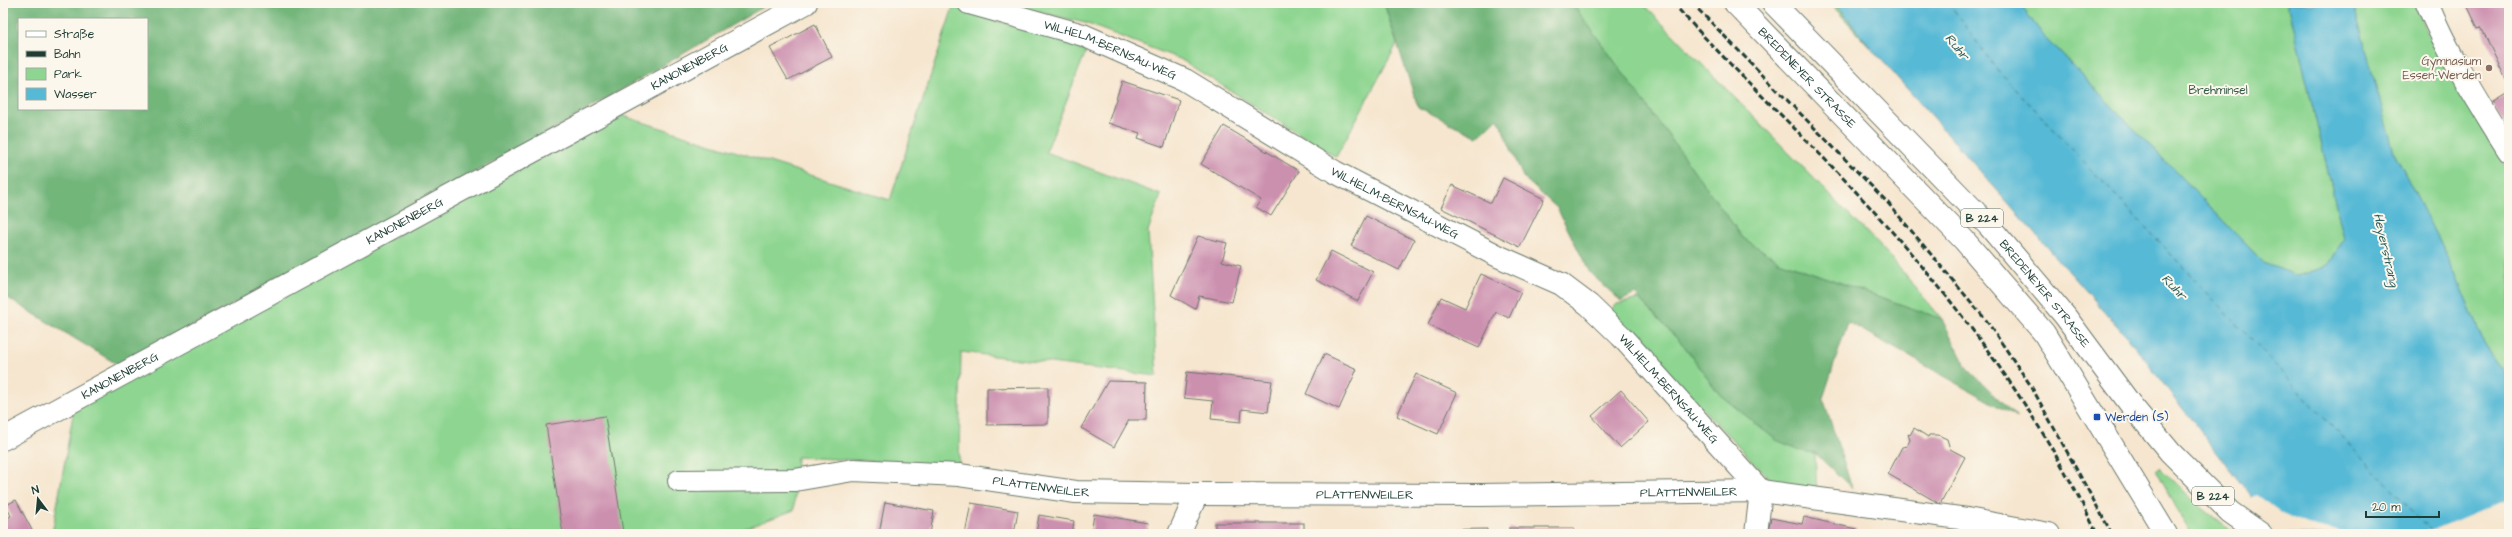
<svg xmlns="http://www.w3.org/2000/svg" width="2512" height="537" font-family="'Architects Daughter',sans-serif">
	<style>
		.green { fill: #8dd590; stroke: #568962 }
		.forest { fill: #72b67a; stroke: #487a57; fill-rule: evenodd }
		.water { fill: #56b9d5; stroke: #3a7b84 }
		.pier { fill: #f6e6cf }
		.lines { fill: none; stroke-linecap: round; stroke-linejoin: round }
		.ferry { stroke: #2d5c5c; stroke-width: 1; stroke-dasharray: 5 4; stroke-linecap: butt }
		.building { fill: #cc90af }
		.minor-casing { stroke: #6a786a; stroke-width: 24 }
		.major-casing { stroke: #6a786a; stroke-width: 24 }
		.minor { stroke: #fff; stroke-width: 22 }
		.major { stroke: #fff; stroke-width: 22 }
		.rail { stroke: #1f3d34; stroke-width: 3; stroke-dasharray: 6 3; stroke-linecap: butt }
		.education-dot { fill: #8d6e63; stroke: #fbf7ec; stroke-width: 1.5 }
		.transit-dot { fill: #1a4fb4; stroke: #fbf7ec; stroke-width: 1.5 }
		.labels { text-anchor: middle; dominant-baseline: central; stroke-width: 4; stroke-linejoin: round; paint-order: stroke }
		.shield { fill: #fbf7ec; stroke: #61756b; stroke-width: 1 }
		.shield-label { font-size: 11px; font-weight: bold; fill: #1f3d34 }
		.street-label { font-size: 12px; fill: #1f3d34; stroke: #fbf7ec }
		.education-label { font-size: 12px; fill: #785e54; stroke: #fbf7ec; text-anchor: end }
		.park-label { font-size: 12px; fill: #355b46; stroke: #fbf7ec }
		.transit-label { font-size: 12px; fill: #164399; stroke: #fbf7ec; text-anchor: start }
		.water-label { font-size: 13px; font-style: italic; fill: #2d5c5c; stroke: #fbf7ec }
	</style>
	<rect width="100%" height="100%" fill="#fbf7ec"/>
	<filter id="ink" filterUnits="userSpaceOnUse"><feTurbulence type="fractalNoise" baseFrequency=".025" numOctaves="2"/><feDisplacementMap in="SourceGraphic" scale="8" xChannelSelector="R" yChannelSelector="G"/><feConvolveMatrix kernelMatrix="1 2 1 2 8 2 1 2 1" color-interpolation-filters="sRGB"/></filter>
	<filter id="wash" filterUnits="userSpaceOnUse"><feTurbulence type="fractalNoise" baseFrequency=".012" numOctaves="4" result="noise"/><feDisplacementMap in="SourceGraphic" scale="16" xChannelSelector="R" yChannelSelector="G"/><feGaussianBlur stdDeviation="0.9" result="paint"/><feColorMatrix in="noise" values="0 0 0 0 0 0 0 0 0 0 0 0 0 0 0 0 0 1.4 0 .05"/><feComposite in="paint" operator="in"/></filter>
	<g filter="url(#wash)">
		<rect width="100%" height="100%" fill="#f6e6cf"/>
		<!-- green -->
		<g class="green">
			<polygon points="1001,3 1384,3 1397,44 1336,157 1180,59 1085,23"/>
			<polygon points="1572,3 1642,3 1884,250 1942,319 1779,261 1743,238"/>
			<polygon points="2019,3 2288,3 2344,239 2328,266 2298,276 2264,263 2043,35"/>
			<polygon points="2353,3 2415,3 2432,43 2509,174 2509,378 2485,346 2453,269 2394,152"/>
			<polygon points="953,7 1087,49 1046,152 1161,195 1148,231 1157,376 961,352 959,466 797,457 794,510 730,534 52,534 74,409 620,115 890,200"/>
			<polygon points="1639,299 1685,347 1720,395 1815,453 1817,493 1774,483 1609,312 1617,304"/>
			<polygon points="2160,468 2187,495 2234,534 2192,534 2175,507 2156,471"/>
		</g>
		<!-- forest -->
		<g class="forest">
			<path d="M3 3H770L558 127 120 366 3 295ZM19 19H147V109H19Z"/>
			<polygon points="1384,3 1572,3 1743,238 1779,261 1942,319 1967,368 2017,417 1848,322 1823,398 1852,488 1815,453 1805,452 1776,440 1720,395 1685,347 1635,294 1621,301 1590,273 1557,208 1523,177 1498,118 1478,137 1418,107"/>
			<polygon points="1830,3 1836,3 1871,48"/>
		</g>
		<!-- water -->
		<polygon class="water" points="1836,3 2019,3 2043,35 2264,263 2298,276 2328,266 2344,239 2288,3 2353,3 2394,152 2453,269 2485,346 2509,378 2509,534 2276,534 2250,495 2127,337 1871,48"/>
		<!-- pier -->
		<g class="pier">
			<polygon points="2256,495 2280,512 2304,523 2349,534 2274,534 2250,498"/>
			<polygon points="2509,499 2509,534 2409,534 2438,529"/>
		</g>
		<g class="lines">
			<!-- ferry -->
			<polyline class="ferry" points="1949,3 1994,66 2434,534"/>
		</g>
		<g id="blocks">
			<!-- building -->
			<g class="building">
				<polygon points="2466,3 2509,3 2509,86 2481,27 2478,28"/>
				<polygon points="815,24 832,57 788,80 770,48"/>
				<polygon points="1122,81 1179,100 1164,147 1138,138 1140,133 1108,123"/>
				<polygon points="2509,92 2509,131 2491,103"/>
				<polygon points="1224,126 1299,171 1271,216 1256,207 1261,200 1201,164"/>
				<polygon points="1503,178 1544,199 1520,247 1441,208 1452,185 1491,203"/>
				<polygon points="1366,216 1414,240 1399,270 1351,246"/>
				<polygon points="1198,236 1227,243 1222,261 1241,266 1232,302 1199,296 1195,309 1171,295"/>
				<polygon points="1331,251 1373,272 1358,301 1316,280"/>
				<polygon points="1481,274 1521,292 1509,318 1496,312 1479,348 1428,325 1441,297 1465,308"/>
				<polygon points="1324,354 1357,369 1339,409 1306,394"/>
				<polygon points="1187,372 1272,381 1268,412 1242,409 1241,422 1211,419 1213,401 1184,398"/>
				<polygon points="1416,374 1457,393 1438,434 1397,416"/>
				<polygon points="1108,381 1147,382 1146,420 1129,420 1114,447 1081,428"/>
				<polygon points="1048,387 1048,424 987,425 987,388"/>
				<polygon points="1621,390 1649,422 1620,448 1592,416"/>
				<polygon points="605,416 623,532 608,534 563,534 546,425"/>
				<polygon points="1914,428 1928,437 1929,435 1938,435 1947,439 1950,449 1965,457 1940,504 1888,474 1902,447 1907,446 1910,440 1908,434 1910,435"/>
				<polygon points="16,500 34,534 3,534 3,520 11,516 6,505"/>
				<polygon points="885,502 934,511 930,534 879,534"/>
				<polygon points="971,503 1018,511 1014,534 965,534"/>
				<polygon points="1094,514 1148,523 1146,534 1091,534"/>
				<polygon points="1039,515 1074,521 1072,534 1036,534"/>
				<polygon points="1804,517 1856,529 1855,534 1767,534 1771,518 1802,524"/>
				<rect x="1215" y="523" width="89" height="11"/>
				<rect x="1509" y="528" width="65" height="6"/>
				<polygon points="1487,529 1487,534 1424,534 1424,530"/>
			</g>
		</g>
	</g>
	<g filter="url(#ink)">
		<use href="#blocks" fill-opacity="0" stroke="#6a786a" stroke-width="1"/>
		<g class="lines">
			<!-- minor casing -->
			<g class="minor-casing">
				<g id="minor">
					<path id="s1" d="M969 3 1083 35 1185 80 1335 172 1500 257 1561 284 1589 305 1621 336 1761 491"/>
					<path d="M2427 3C2448 55 2479 103 2509 151"/>
					<path id="s2" d="M3 439 806 3"/>
					<path id="s3" d="M679 481 795 480 853 470 959 475 1076 492 1197 494 1481 495 1761 491 1967 519 2049 534"/>
					<polyline points="1179,534 1197,494"/>
					<polyline points="1756,534 1761,491"/>
				</g>
			</g>
			<!-- major casing -->
			<g class="major-casing">
				<g id="major">
					<path id="s4" d="M1735 3 1964 240 2044 333 2166 534"/>
					<path id="s5" d="M1773 3 1989 226 2065 316 2131 405 2170 452 2230 512 2261 534"/>
				</g>
			</g>
			<!-- minor -->
			<use href="#minor" class="minor"/>
			<!-- major -->
			<use href="#major" class="major"/>
			<!-- rail -->
			<g class="rail">
				<path d="M1673 3C1739 77 1812 142 1878 216 1965 312 2042 417 2097 534"/>
				<polyline points="1692,3 1888,203 1986,320 2031,386 2112,534"/>
			</g>
		</g>
	</g>
	<!-- markers -->
	<circle class="education-dot" cx="2489" cy="68" r="4"/>
	<rect class="transit-dot" x="2093" y="413" width="8" height="8" rx="2"/>
	<g class="labels">
		<!-- shield labels -->
		<g class="shield">
			<rect x="1961" y="209" width="42" height="18" rx="3"/>
			<rect x="2192" y="487" width="42" height="18" rx="3"/>
		</g>
		<g class="shield-label">
			<text x="1982" y="218">B 224</text>
			<text x="2213" y="496">B 224</text>
		</g>
		<!-- street labels -->
		<g class="street-label">
			<text stroke="none"><textPath href="#s1" startOffset="149">WILHELM-BERNSAU-WEG</textPath></text>
			<text stroke="none"><textPath href="#s2" startOffset="781">KANONENBERG</textPath></text>
			<text stroke="none"><textPath href="#s4" startOffset="104">BREDENEYER STRASSE</textPath></text>
			<text stroke="none"><textPath href="#s1" startOffset="473">WILHELM-BERNSAU-WEG</textPath></text>
			<text stroke="none"><textPath href="#s2" startOffset="457">KANONENBERG</textPath></text>
			<text stroke="none"><textPath href="#s5" startOffset="398">BREDENEYER STRASSE</textPath></text>
			<text stroke="none"><textPath href="#s2" startOffset="133">KANONENBERG</textPath></text>
			<text stroke="none"><textPath href="#s1" startOffset="809">WILHELM-BERNSAU-WEG</textPath></text>
			<text stroke="none"><textPath href="#s3" startOffset="364">PLATTENWEILER</textPath></text>
			<text stroke="none"><textPath href="#s3" startOffset="1012">PLATTENWEILER</textPath></text>
			<text stroke="none"><textPath href="#s3" startOffset="688">PLATTENWEILER</textPath></text>
		</g>
		<!-- education labels -->
		<g class="education-label">
			<text x="2481" y="61">Gymnasium<tspan x="2481" dy="14">Essen-Werden</tspan></text>
		</g>
		<!-- park labels -->
		<g class="park-label">
			<text x="2218" y="90">Brehminsel</text>
		</g>
		<!-- transit labels -->
		<g class="transit-label">
			<text x="2105" y="417">Werden (S)</text>
		</g>
		<!-- water labels -->
		<g class="water-label">
			<text transform="translate(1957 47) rotate(50)">Ruhr</text>
			<text transform="translate(2386 250) rotate(77)">Heyerstrang</text>
			<text transform="translate(2174 287) rotate(46)">Ruhr</text>
		</g>
	</g>
	<!-- margin -->
	<rect width="2512" height="537" fill="none" stroke="#fbf7ec" stroke-width="16"/>
	<!-- legend -->
	<rect x="18" y="18" width="130" height="92" fill="#fbf7ec" stroke="#a3ada2"/>
	<rect x="26" y="31" width="20" height="6" fill="#ffffff" stroke="#a3ada2"/>
	<text x="54" y="38" font-size="12" fill="#1f3d34">Straße</text>
	<rect x="26" y="51" width="20" height="6" fill="#1f3d34" stroke="#a3ada2"/>
	<text x="54" y="58" font-size="12" fill="#1f3d34">Bahn</text>
	<rect x="26" y="68" width="20" height="12" fill="#8dd590" stroke="#a3ada2"/>
	<text x="54" y="78" font-size="12" fill="#1f3d34">Park</text>
	<rect x="26" y="88" width="20" height="12" fill="#56b9d5" stroke="#a3ada2"/>
	<text x="54" y="98" font-size="12" fill="#1f3d34">Wasser</text>
	<!-- north arrow -->
	<g transform="translate(38 499) rotate(344)" stroke="#fbf7ec" stroke-width="3" paint-order="stroke">
	<path d="M0-3L7 15L0 10L-7 15Z" fill="#1f3d34"/>
	<text y="-6" font-size="11" font-weight="bold" text-anchor="middle" fill="#1f3d34">N</text>
	</g>
	<!-- scale -->
	<path d="M2366 511v6h73v-6" fill="none" stroke="#1f3d34" stroke-width="2"/>
	<text x="2372" y="511" font-size="12" fill="#1f3d34" stroke="#fbf7ec" stroke-width="3" paint-order="stroke">20 m</text>
</svg>
